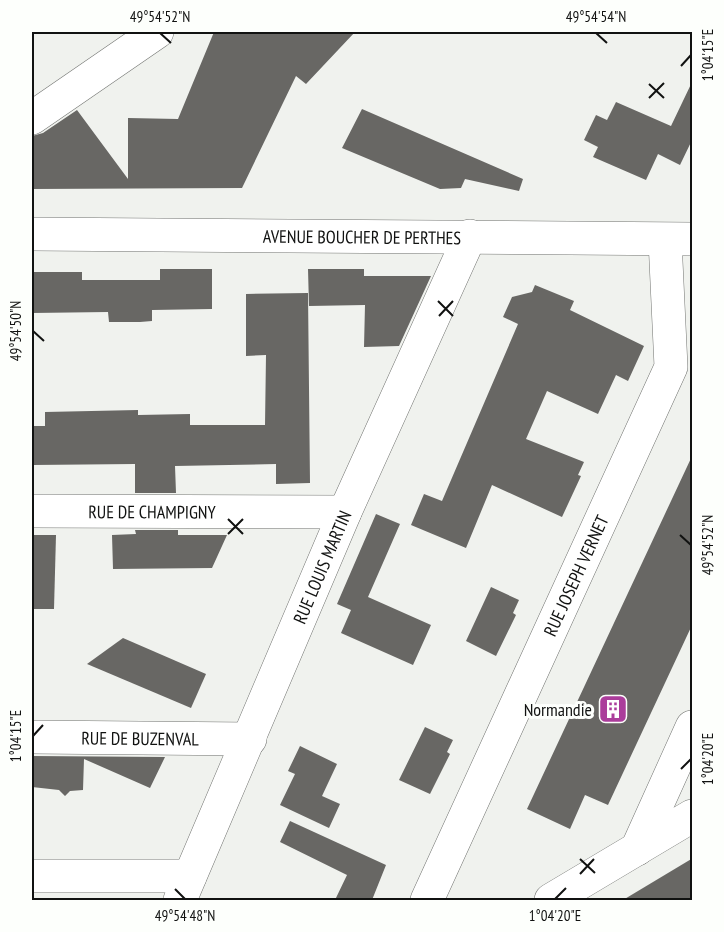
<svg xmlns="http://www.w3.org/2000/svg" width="724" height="932" font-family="'PT Sans Narrow',sans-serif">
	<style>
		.building { fill: #686764 }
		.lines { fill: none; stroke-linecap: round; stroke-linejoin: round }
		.minor-casing { stroke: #727471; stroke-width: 34 }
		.minor { stroke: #fff; stroke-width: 33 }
		.ticks { fill: none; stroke: #111211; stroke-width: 2 }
		.labels { text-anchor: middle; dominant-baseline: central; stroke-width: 6; stroke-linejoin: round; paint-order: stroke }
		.street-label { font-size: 18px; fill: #111211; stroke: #fdfffc }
		.poi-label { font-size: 18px; fill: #111211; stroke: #fdfffc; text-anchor: end }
		.neatline { fill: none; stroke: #111211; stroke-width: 2 }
		.ticks-label { font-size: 15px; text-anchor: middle; fill: #111211 }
	</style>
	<rect width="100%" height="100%" fill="#f0f2ee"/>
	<!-- building -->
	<g class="building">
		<polygon points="214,32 355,32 306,84 296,76 242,188 32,189 32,136 43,133 77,110 128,179 128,118 178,119"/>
		<polygon points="693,80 693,138 680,165 658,154 646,180 593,157 598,147 584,140 596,115 607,120 616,102 671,126"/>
		<polygon points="362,109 523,179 519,191 465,179 461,188 440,189 342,148"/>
		<polygon points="160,269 212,269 212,309 152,310 152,321 140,322 109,322 108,312 32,313 32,272 82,272 82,280 160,280"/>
		<polygon points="308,269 364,269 364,276 431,276 399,346 364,347 365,305 309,306"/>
		<polygon points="535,285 574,301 570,310 644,346 628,381 616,375 598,414 547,391 526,439 584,462 578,475 581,476 562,517 492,485 466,548 411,525 424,494 442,501 518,324 503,317 512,297 532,292"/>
		<polygon points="308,293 310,483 276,484 276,464 175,466 176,493 135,493 135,464 32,465 32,426 45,426 45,412 138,410 138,415 190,414 190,425 265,425 266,355 246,356 246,294"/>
		<polygon points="693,454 693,623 608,805 585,795 570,829 527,809"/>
		<polygon points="376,514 400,524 368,597 431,625 413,665 341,633 351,610 337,604"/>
		<polygon points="135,530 178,530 178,535 227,535 212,568 113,569 112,535 136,534"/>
		<polygon points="32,535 56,535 54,609 32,609"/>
		<polygon points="491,587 519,600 513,613 516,615 496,656 466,641"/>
		<polygon points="123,638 206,674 191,708 87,664"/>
		<polygon points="425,727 453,740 447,752 450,754 430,794 399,780"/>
		<polygon points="300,746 337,764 322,796 340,804 329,828 280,805 295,774 288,771"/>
		<polygon points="32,756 165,757 150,788 84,759 83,790 70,791 65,796 59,790 32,787"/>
		<polygon points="290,821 386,865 372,900 335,900 347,875 280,842"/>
		<polygon points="693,858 693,900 623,900"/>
	</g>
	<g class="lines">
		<!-- minor casing -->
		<g class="minor-casing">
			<g id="minor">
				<polyline points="32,118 157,32"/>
				<path id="s1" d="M32 234 692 239"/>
				<path id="s2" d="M32 511 345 512"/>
				<path id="s3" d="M32 737 250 739"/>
				<polyline points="637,849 692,727"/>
				<polyline points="32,876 190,876"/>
				<path id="s4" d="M180 900 345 512 470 236"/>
				<path id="s5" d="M427 900 671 367 665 240"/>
				<polyline points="551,900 692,816"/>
			</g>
		</g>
		<!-- minor -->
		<use href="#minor" class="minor"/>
	</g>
	<!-- ticks -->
	<path class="ticks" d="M160 33 171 43M596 33 607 43M681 66 691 55M649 84 664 98M649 98 664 83M438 301 453 316M439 316 453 301M33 331 44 341M228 519 243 534M228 534 243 519M680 535 691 545M33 736 43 725M681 769 691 759M580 859 595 873M580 874 594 859M175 889 185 899M555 899 566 888"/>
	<!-- icons -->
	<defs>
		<g id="building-square" transform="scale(1.5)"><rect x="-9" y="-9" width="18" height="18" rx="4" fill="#ab3d9b" stroke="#fdfffc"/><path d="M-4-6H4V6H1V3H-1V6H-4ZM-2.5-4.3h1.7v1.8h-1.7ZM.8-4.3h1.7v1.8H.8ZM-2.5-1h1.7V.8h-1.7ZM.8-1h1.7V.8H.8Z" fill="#fff"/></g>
	</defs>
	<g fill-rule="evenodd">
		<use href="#building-square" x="613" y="709"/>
	</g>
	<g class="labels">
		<!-- street labels -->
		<g class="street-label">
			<text stroke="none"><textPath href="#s1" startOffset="330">AVENUE BOUCHER DE PERTHES</textPath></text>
			<text stroke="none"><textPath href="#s2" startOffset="120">RUE DE CHAMPIGNY</textPath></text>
			<text stroke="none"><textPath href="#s4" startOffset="362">RUE LOUIS MARTIN</textPath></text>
			<text stroke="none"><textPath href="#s5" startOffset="357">RUE JOSEPH VERNET</textPath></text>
			<text stroke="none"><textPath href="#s3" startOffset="108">RUE DE BUZENVAL</textPath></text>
		</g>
		<!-- poi labels -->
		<g class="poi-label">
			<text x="592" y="709">Normandie</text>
		</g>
	</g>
	<!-- border -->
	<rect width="724" height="932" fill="none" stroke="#fdfffc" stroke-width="66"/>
	<rect x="33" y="33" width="658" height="866" class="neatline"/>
	<g class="ticks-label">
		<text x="160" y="22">49°54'52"N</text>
		<text x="596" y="22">49°54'54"N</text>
		<text transform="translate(708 55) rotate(-90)" y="5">1°04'15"E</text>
		<text transform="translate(16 331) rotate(-90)" y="5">49°54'50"N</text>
		<text transform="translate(708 545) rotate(-90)" y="5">49°54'52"N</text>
		<text transform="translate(16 736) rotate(-90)" y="5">1°04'15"E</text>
		<text transform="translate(708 759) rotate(-90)" y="5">1°04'20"E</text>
		<text x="185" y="921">49°54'48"N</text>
		<text x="555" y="921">1°04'20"E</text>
	</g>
</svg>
